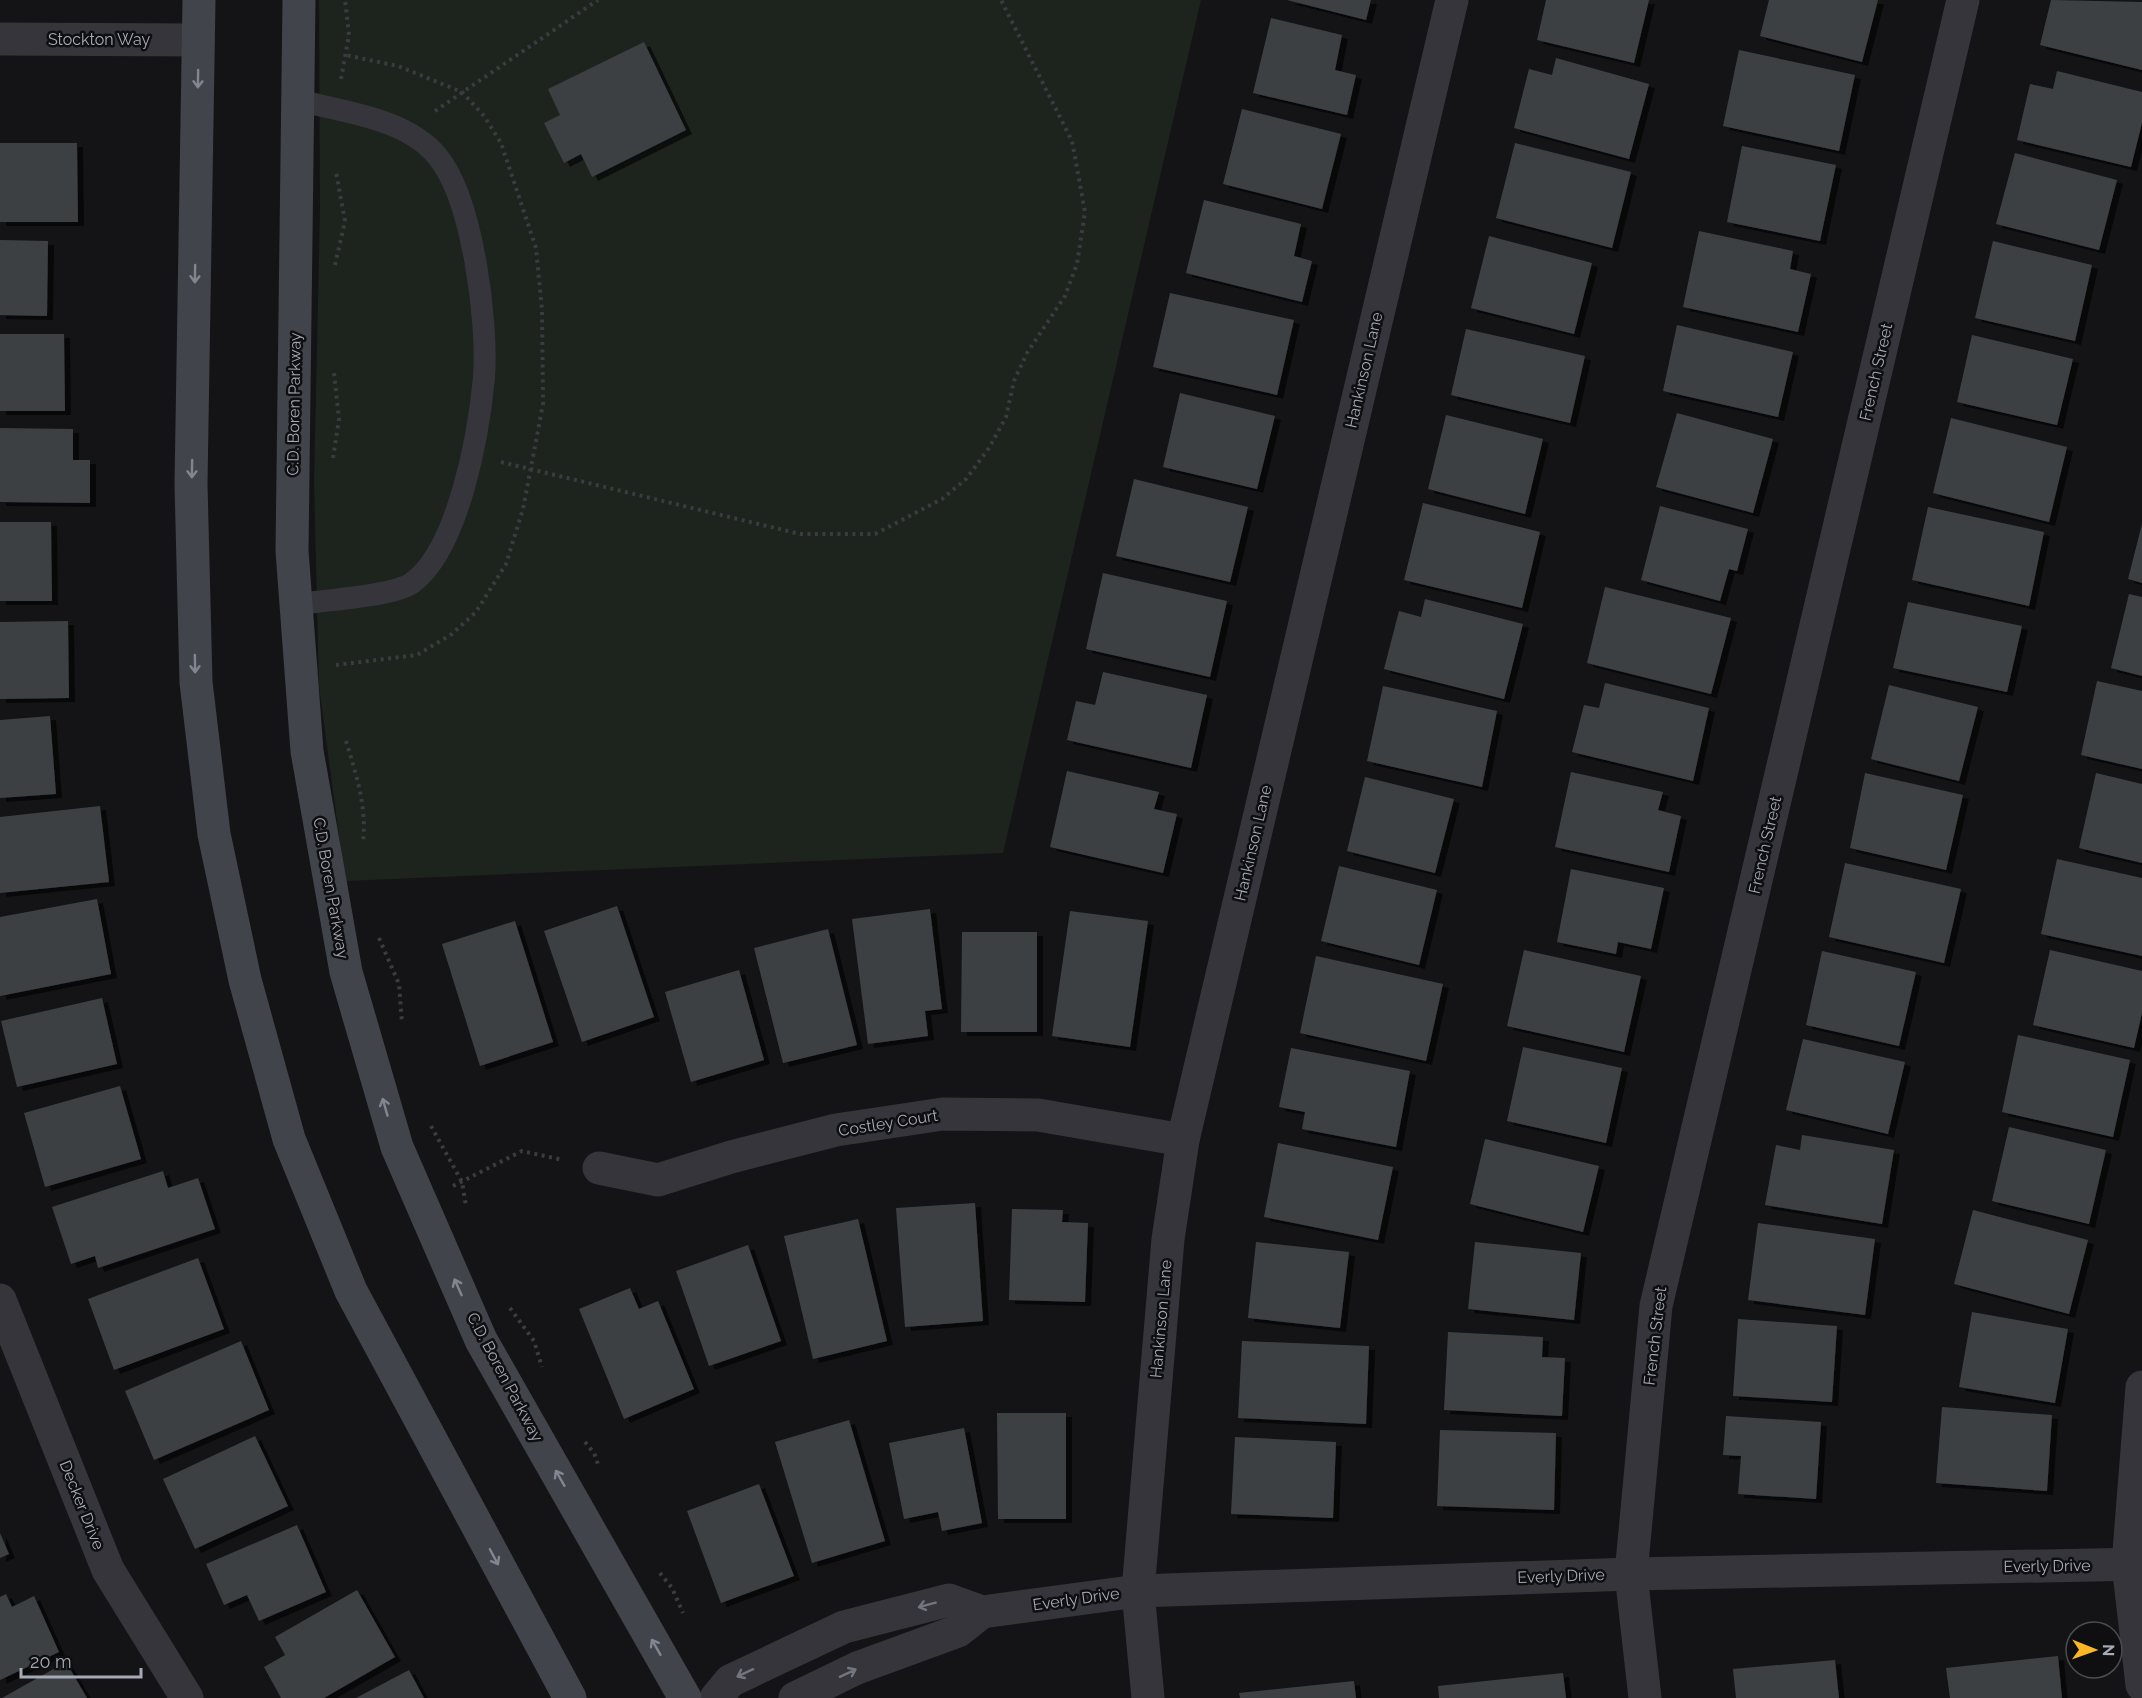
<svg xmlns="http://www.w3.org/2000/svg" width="2142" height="1698" font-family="Raleway,sans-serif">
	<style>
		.green { fill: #1c241d }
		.building { fill: #3e3f43; filter: url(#shadow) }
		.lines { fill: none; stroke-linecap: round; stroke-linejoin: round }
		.path { stroke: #3b3c42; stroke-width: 4; stroke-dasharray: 3 4.5; stroke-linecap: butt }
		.lane { stroke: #35353b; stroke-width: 22 }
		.street { stroke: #35353b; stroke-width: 33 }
		.secondary { stroke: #42444b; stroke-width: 33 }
		.oneway { stroke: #828691 }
		.oneway2 { stroke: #73757f }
		.labels { text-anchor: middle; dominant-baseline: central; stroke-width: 5; stroke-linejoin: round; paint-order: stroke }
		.street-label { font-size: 16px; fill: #a5aab7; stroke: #0f0f11 }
	</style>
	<defs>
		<filter id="shadow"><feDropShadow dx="6" dy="4" stdDeviation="0" flood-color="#0009"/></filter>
	</defs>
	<rect width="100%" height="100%" fill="#141416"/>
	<!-- green -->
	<polygon class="green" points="319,0 1201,0 1003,853 345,881 319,686 314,482 320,210"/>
	<!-- building -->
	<g class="building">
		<polygon points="1287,0 1371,0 1366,20"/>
		<polygon points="1546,0 1649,0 1634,63 1537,40"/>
		<polygon points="1769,0 1878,0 1862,62 1760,36"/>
		<polygon points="2051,0 2142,2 2142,70 2040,45"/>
		<polygon points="1271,18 1342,35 1335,70 1356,75 1347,115 1253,93"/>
		<polygon points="644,42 686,130 592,177 581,154 564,163 544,123 560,115 548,89"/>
		<polygon points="1739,50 1855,75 1839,151 1723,126"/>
		<polygon points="1556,58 1649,84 1629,159 1514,128 1529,69 1552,75"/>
		<polygon points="2057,71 2142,92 2142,123 2131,167 2017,140 2030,84 2053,89"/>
		<polygon points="1242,109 1341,134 1322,209 1223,184"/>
		<polygon points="0,143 77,143 78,222 0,222"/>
		<polygon points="1515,143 1631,172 1612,248 1496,218"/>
		<polygon points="1742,146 1836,165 1820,241 1727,222"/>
		<polygon points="2015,153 2117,180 2099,250 1996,224"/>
		<polygon points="1204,200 1301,224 1294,256 1312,261 1302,302 1186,273"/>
		<polygon points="1699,231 1793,251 1790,269 1811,274 1798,332 1683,307"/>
		<polygon points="1489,236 1592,263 1574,334 1471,308"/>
		<polygon points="0,240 48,241 47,316 0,315"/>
		<polygon points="1993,241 2092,265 2075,341 1975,318"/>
		<polygon points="1170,293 1294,320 1277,395 1153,367"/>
		<polygon points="1677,325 1793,352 1778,417 1663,391"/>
		<polygon points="1466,329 1585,356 1570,423 1451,395"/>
		<polygon points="0,334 64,334 65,411 0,411"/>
		<polygon points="1972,335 2073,359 2057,425 1957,402"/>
		<polygon points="1180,393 1275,416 1257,489 1163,467"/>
		<polygon points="1677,413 1773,439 1753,513 1656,487"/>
		<polygon points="1446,415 1543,439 1525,514 1428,489"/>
		<polygon points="1951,418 2067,447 2049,522 1933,493"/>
		<polygon points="0,428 73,429 73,460 90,460 90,503 0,502"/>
		<polygon points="1134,479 1248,507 1230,582 1116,556"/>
		<polygon points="1423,503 1540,532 1522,608 1404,580"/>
		<polygon points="1660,506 1748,529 1737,571 1729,569 1720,601 1641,580"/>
		<polygon points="1928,507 2044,532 2029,606 1912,580"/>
		<polygon points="0,522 51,522 52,601 0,601"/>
		<polygon points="2142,524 2142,583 2128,579"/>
		<polygon points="1103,573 1227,601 1210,677 1086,649"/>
		<polygon points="1605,587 1731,618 1711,694 1587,663"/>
		<polygon points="2129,594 2142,597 2142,676 2111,668"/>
		<polygon points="1425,599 1523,624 1504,699 1384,669 1399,611 1421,617"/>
		<polygon points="1908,602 2022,626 2007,692 1893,668"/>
		<polygon points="68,621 69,698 0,699 0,622"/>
		<polygon points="1103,672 1207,695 1191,768 1067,740 1076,701 1095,705"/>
		<polygon points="2097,681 2142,691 2142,769 2081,755"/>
		<polygon points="1605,683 1709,708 1693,781 1572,752 1584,705 1599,708"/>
		<polygon points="1889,685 1978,707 1959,781 1871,759"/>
		<polygon points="1383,686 1497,711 1482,787 1367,761"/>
		<polygon points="50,716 56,794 0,798 0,720"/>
		<polygon points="1067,771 1159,792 1154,809 1177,814 1163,873 1050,847"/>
		<polygon points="1571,772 1663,792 1658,810 1681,816 1669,872 1555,847"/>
		<polygon points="1865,773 1963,795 1946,870 1850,848"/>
		<polygon points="2096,773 2142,784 2142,863 2079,848"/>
		<polygon points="1365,777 1454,799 1435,873 1347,851"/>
		<polygon points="100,806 109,882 0,893 0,817"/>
		<polygon points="2057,859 2142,878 2142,956 2041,934"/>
		<polygon points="1845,863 1961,889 1944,963 1829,937"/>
		<polygon points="1339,866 1437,890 1419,965 1321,941"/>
		<polygon points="1571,869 1664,888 1651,949 1618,942 1616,954 1557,942"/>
		<polygon points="97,899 111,974 0,996 0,917"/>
		<polygon points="617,906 654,1017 582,1042 544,931"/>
		<polygon points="930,909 942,1009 925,1011 928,1036 868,1044 852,919"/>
		<polygon points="1070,911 1148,921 1130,1047 1052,1036"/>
		<polygon points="515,921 553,1042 480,1066 442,944"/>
		<polygon points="828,929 857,1045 783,1063 754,948"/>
		<polygon points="962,932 1037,932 1037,1032 961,1032"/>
		<polygon points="1524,950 1641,976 1624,1052 1507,1026"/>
		<polygon points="2050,950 2142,971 2142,1013 2134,1048 2033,1025"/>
		<polygon points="1822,951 1916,972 1899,1046 1806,1025"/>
		<polygon points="1316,956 1443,984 1426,1061 1300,1033"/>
		<polygon points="739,970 764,1060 691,1082 665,992"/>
		<polygon points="102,998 117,1064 17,1087 1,1021"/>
		<polygon points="2018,1035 2130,1060 2113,1137 2002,1112"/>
		<polygon points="1803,1039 1905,1062 1888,1134 1786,1110"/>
		<polygon points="1523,1047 1622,1068 1606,1143 1507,1121"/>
		<polygon points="1291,1048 1410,1071 1396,1147 1302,1129 1305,1112 1279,1107"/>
		<polygon points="120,1086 141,1159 45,1187 24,1113"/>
		<polygon points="2009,1127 2106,1150 2089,1224 1992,1201"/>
		<polygon points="1802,1135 1894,1150 1882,1224 1765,1205 1776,1145 1800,1150"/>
		<polygon points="1485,1139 1599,1166 1583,1232 1470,1204"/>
		<polygon points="1278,1143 1393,1167 1378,1240 1264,1217"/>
		<polygon points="163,1171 168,1188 198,1178 215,1229 98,1268 95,1256 71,1264 52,1207"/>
		<polygon points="975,1203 983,1321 905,1327 896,1208"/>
		<polygon points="1012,1209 1063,1210 1062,1222 1088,1223 1085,1302 1009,1300"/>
		<polygon points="1973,1210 2088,1240 2069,1314 1954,1284"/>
		<polygon points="858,1219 887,1341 813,1359 784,1236"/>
		<polygon points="1758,1223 1875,1239 1865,1315 1748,1300"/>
		<polygon points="1256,1242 1349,1252 1340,1328 1248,1318"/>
		<polygon points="1475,1242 1581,1253 1574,1320 1468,1309"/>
		<polygon points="748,1245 781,1341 709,1366 676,1271"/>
		<polygon points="198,1258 224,1329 114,1370 88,1299"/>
		<polygon points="630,1288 639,1309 658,1301 694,1389 624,1419 579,1309"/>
		<polygon points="1972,1312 2068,1329 2055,1403 1959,1387"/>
		<polygon points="1738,1319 1837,1326 1832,1402 1733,1396"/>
		<polygon points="1448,1332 1543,1337 1542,1357 1565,1358 1562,1416 1444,1410"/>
		<polygon points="241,1341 269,1410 154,1460 125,1391"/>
		<polygon points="1242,1341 1369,1346 1366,1424 1238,1418"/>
		<polygon points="1942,1407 2052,1415 2047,1491 1936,1483"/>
		<polygon points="997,1413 1066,1413 1066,1519 998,1519"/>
		<polygon points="1726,1416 1821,1422 1816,1499 1738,1494 1741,1456 1723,1455"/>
		<polygon points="849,1420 885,1541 812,1563 775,1442"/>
		<polygon points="964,1428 982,1523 942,1531 938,1512 904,1519 889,1443"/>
		<polygon points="1440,1430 1556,1433 1554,1510 1437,1506"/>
		<polygon points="255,1436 288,1506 195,1549 163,1479"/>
		<polygon points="1235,1437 1336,1442 1333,1518 1231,1514"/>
		<polygon points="759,1484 794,1576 721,1603 687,1511"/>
		<polygon points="297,1525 326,1592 259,1621 247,1595 224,1605 206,1564"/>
		<polygon points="0,1533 9,1554 0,1558"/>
		<polygon points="357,1590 395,1657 324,1698 281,1698 264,1667 285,1655 275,1637"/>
		<polygon points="6,1594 12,1607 34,1596 59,1652 0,1680 0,1597"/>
		<polygon points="2058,1656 2062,1698 1950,1698 1946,1668"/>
		<polygon points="1835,1660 1839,1698 1736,1698 1733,1669"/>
		<polygon points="66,1662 87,1698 2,1698"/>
		<polygon points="409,1670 424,1698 356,1698"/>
		<polygon points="1563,1673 1566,1698 1439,1698 1438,1686"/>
		<polygon points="1354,1681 1356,1698 1240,1698 1239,1693"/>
	</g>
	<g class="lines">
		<!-- path -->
		<g class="path">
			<polyline points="341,79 349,35 345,0"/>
			<polyline points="435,111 598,0"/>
			<polyline points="335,265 345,221 336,172"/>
			<polyline points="333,458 339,419 334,373"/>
			<polyline points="501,462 800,534 875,534 942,499 966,479 989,448 1006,417 1014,381 1027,353 1065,296 1077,264 1085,212 1072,141 1001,0"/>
			<polyline points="336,665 417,655 452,634 476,612 506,564 523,509 543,404 542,310 536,248 501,143 484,116 462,92 398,66 345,55"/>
			<path d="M346 741C356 774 367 806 363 842"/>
			<polyline points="379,938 399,984 402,1023"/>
			<polyline points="431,1126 462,1182 466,1206"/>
			<polyline points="453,1186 522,1151 563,1160"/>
			<polyline points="510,1308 534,1341 542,1367"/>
			<polyline points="585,1442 594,1453 599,1467"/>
			<polyline points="660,1573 672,1588 683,1613"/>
		</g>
		<!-- lane -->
		<path class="lane" d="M296 604C321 601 394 596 412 583 459 549 479 432 484 377 488 322 473 200 438 157 407 118 343 112 297 100"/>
		<!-- street -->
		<g class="street">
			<polyline points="0,39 198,40"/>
			<polyline points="599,1168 658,1180 731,1157 836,1130 943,1114 1038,1115 1183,1140"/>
			<polyline points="0,1300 108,1570 187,1698"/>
			<polyline points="2142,1387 2128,1564 2142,1685"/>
			<polyline points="716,1698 730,1681 844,1627 949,1600 982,1612 1138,1591 1631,1574 2142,1564"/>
			<polyline points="795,1698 857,1668 958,1631 982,1612"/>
			<polyline points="1148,1698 1138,1591 1168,1239 1183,1140 1452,0"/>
			<polyline points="1645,1698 1631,1574 1656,1306 1963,0"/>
		</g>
		<!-- secondary -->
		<g class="secondary">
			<polyline points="199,0 191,484 196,682 214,834 245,980 289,1139 351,1291 570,1698"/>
			<polyline points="299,0 292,551 307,751 346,972 397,1147 481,1340 685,1698"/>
		</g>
	</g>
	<!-- one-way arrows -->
	<defs><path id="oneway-shaft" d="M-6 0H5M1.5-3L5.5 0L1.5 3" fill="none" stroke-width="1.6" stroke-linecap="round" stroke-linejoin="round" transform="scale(1.5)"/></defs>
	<g class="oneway">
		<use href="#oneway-shaft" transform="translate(198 79) rotate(91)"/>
		<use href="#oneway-shaft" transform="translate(195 274) rotate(91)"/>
		<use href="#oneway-shaft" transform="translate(192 469) rotate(91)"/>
		<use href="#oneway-shaft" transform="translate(195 664) rotate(89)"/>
		<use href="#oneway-shaft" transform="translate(385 1107) rotate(-106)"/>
		<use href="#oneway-shaft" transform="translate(458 1287) rotate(-114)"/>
		<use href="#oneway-shaft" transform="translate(560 1478) rotate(-120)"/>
		<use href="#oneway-shaft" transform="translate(494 1557) rotate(62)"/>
		<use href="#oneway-shaft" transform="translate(656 1647) rotate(-120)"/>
	</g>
	<g class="oneway2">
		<use href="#oneway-shaft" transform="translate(927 1605) rotate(165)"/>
		<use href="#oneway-shaft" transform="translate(745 1673) rotate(155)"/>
		<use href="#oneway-shaft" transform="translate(848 1673) rotate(-25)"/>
	</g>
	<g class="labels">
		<!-- street labels -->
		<g class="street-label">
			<text x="99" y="39">Stockton Way</text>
			<text transform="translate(1364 370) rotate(-77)">Hankinson Lane</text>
			<text transform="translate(1876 372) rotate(-77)">French Street</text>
			<text transform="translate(294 404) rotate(-89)">C.D. Boren Parkway</text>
			<text transform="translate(1253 843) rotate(-77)">Hankinson Lane</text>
			<text transform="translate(1765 845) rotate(-77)">French Street</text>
			<text transform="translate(331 888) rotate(80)">C.D. Boren Parkway</text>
			<text transform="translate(888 1123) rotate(-9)">Costley Court</text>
			<text transform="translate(1161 1319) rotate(-85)">Hankinson Lane</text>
			<text transform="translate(1655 1336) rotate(-83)">French Street</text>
			<text transform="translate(505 1377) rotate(62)">C.D. Boren Parkway</text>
			<text transform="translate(82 1505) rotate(68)">Decker Drive</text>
			<text transform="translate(2047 1566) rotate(-1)">Everly Drive</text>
			<text transform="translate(1561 1576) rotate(-2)">Everly Drive</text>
			<text transform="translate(1076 1599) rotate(-8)">Everly Drive</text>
		</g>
	</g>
	<!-- north arrow -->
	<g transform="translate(2094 1650) rotate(91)"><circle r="28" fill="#0f0f11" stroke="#4b4d53" stroke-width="1.5"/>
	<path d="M0-4.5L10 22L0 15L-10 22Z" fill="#fcb726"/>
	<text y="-9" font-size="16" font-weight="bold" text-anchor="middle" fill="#a5aab7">N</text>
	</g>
	<!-- scale -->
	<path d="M21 1668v9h120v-9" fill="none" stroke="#a5aab7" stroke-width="3"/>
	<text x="30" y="1668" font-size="18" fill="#a5aab7" stroke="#0f0f11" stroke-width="4.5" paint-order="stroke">20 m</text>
</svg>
